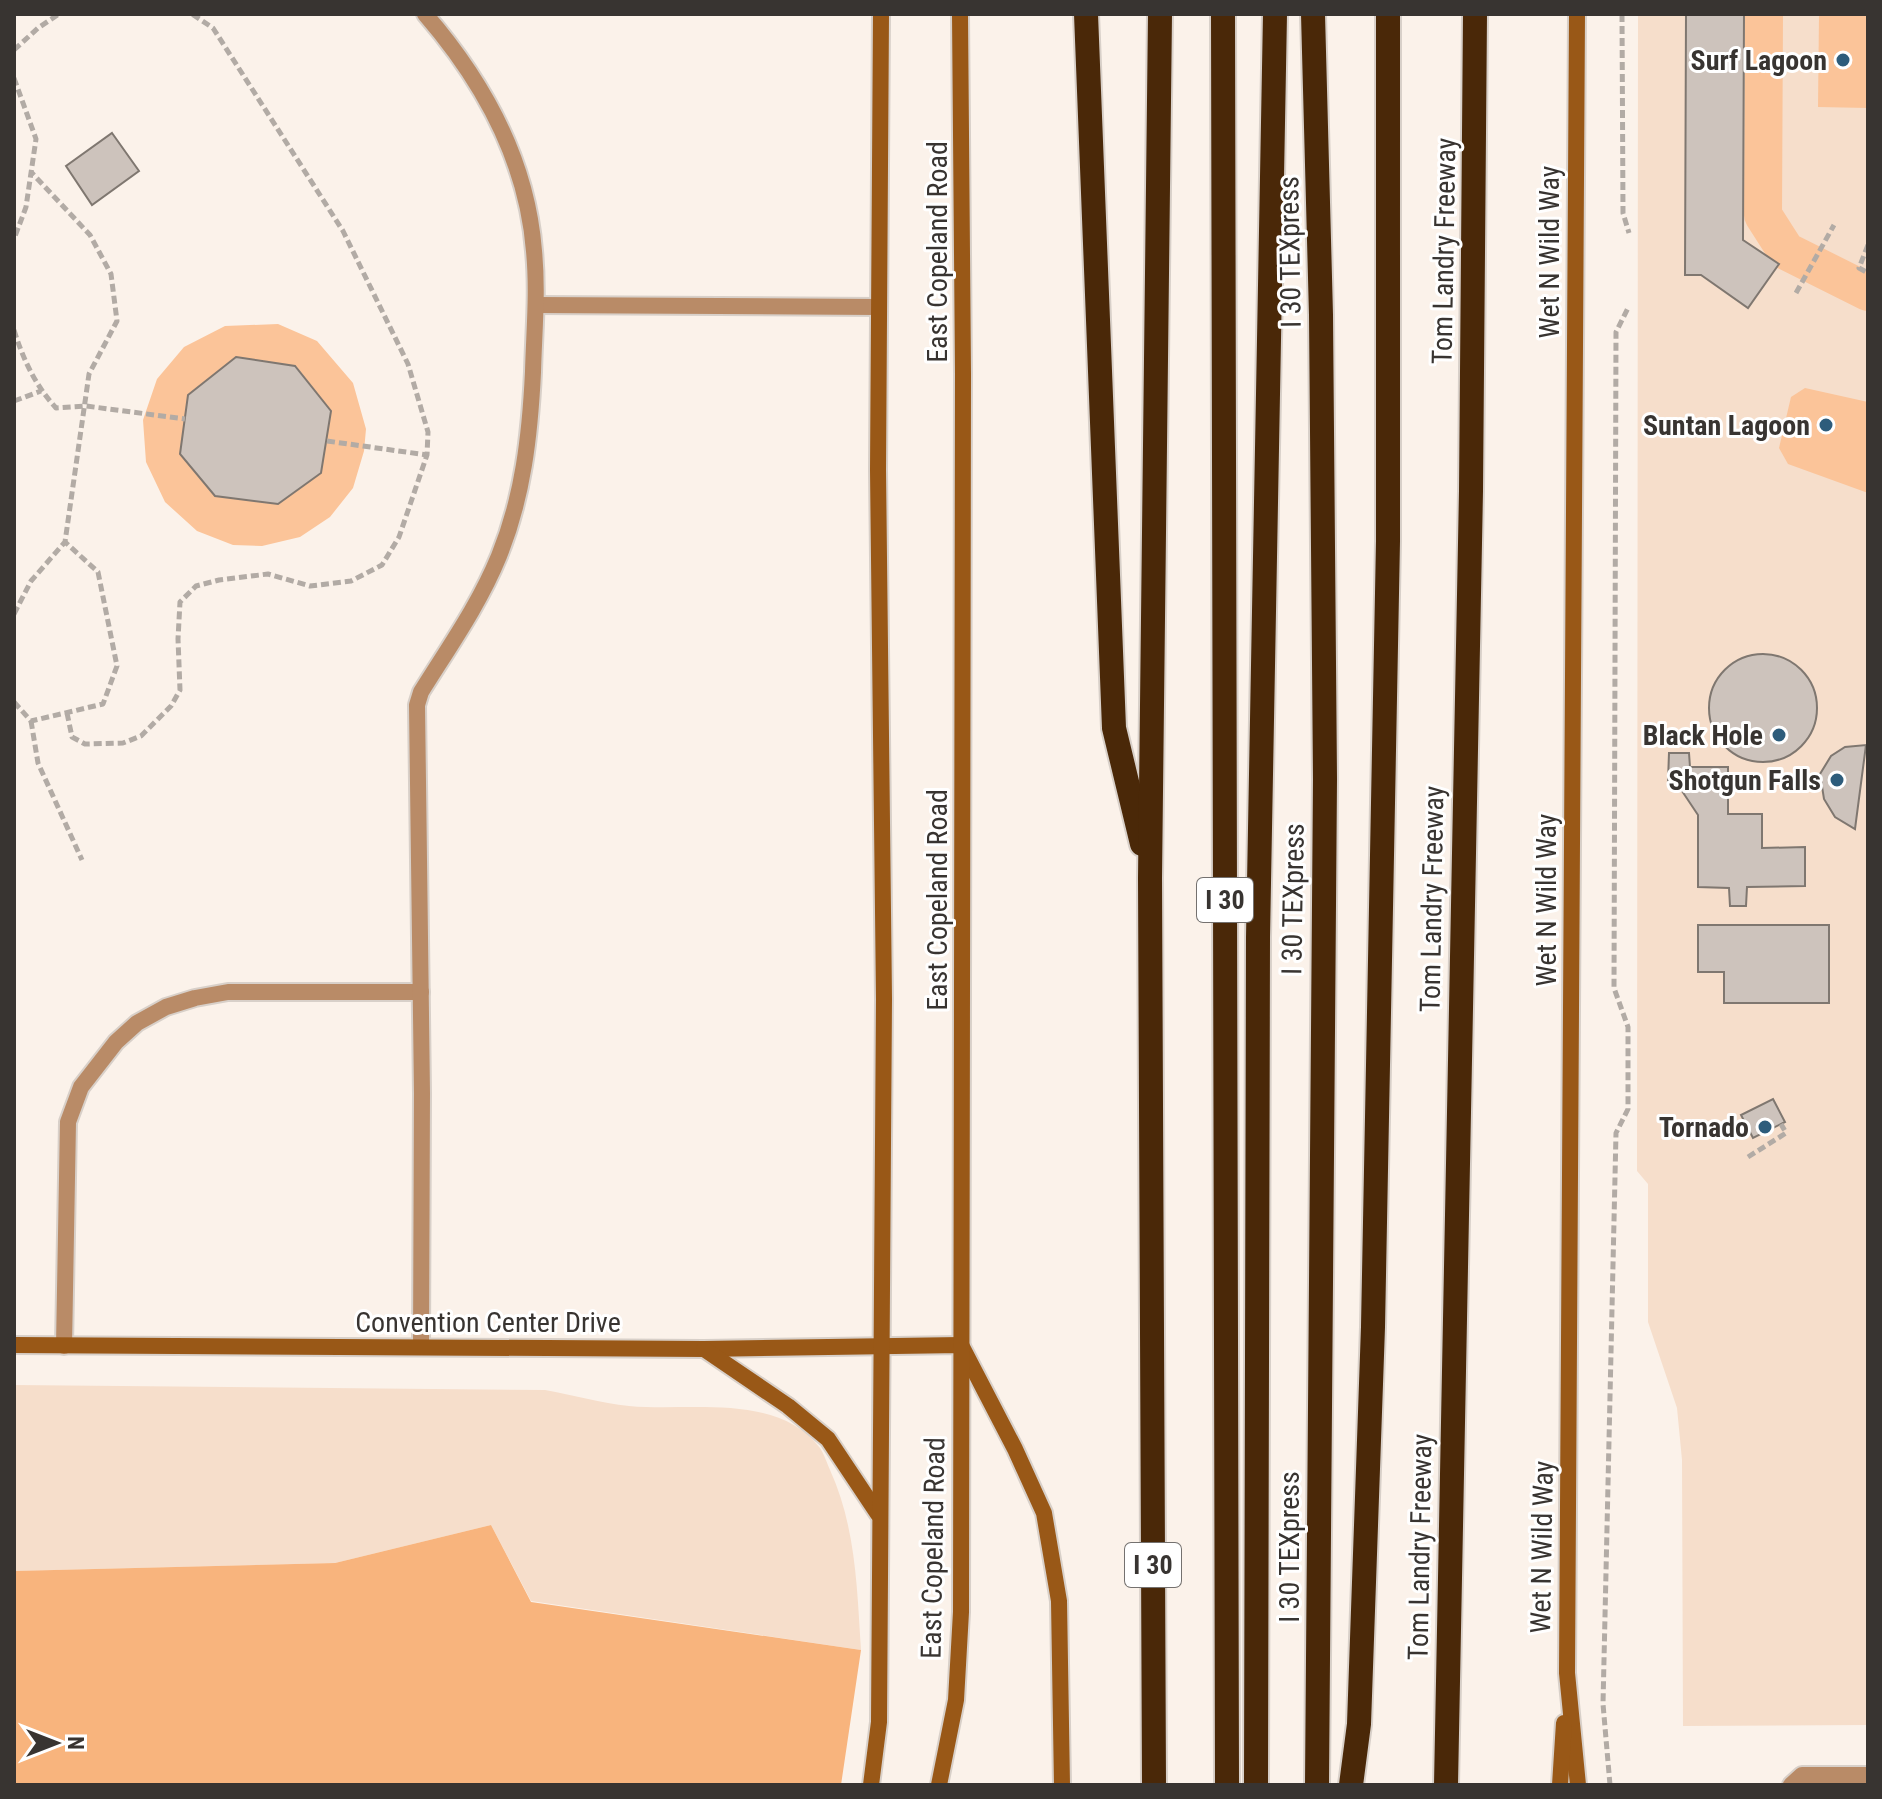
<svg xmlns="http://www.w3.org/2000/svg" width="1882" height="1799" font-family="'Roboto Condensed',sans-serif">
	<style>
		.green { fill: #f6decb }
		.forest { fill: #f8b47d }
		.water { fill: #fbc499; fill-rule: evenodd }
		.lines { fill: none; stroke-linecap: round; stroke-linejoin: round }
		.canal { stroke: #fbc499; stroke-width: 38 }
		.building { fill: #cdc3bc; stroke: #7f7770; stroke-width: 2 }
		.service-casing { stroke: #d8d0c9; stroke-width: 20 }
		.secondary-casing { stroke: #d8d0c9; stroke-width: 20 }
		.motorway-casing { stroke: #d8d0c9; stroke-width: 28 }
		.path { stroke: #b2aba5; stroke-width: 5; stroke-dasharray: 8 4; stroke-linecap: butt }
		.service { stroke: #b98b67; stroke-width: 16 }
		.secondary { stroke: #995817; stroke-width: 16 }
		.motorway { stroke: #4a2808; stroke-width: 24 }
		.poi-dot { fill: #2d5c7b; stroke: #fff; stroke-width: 3 }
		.labels { text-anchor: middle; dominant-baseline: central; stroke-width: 6; stroke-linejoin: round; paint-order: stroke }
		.shield { fill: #fff; stroke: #74716f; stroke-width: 2 }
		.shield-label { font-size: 26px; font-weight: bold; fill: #383431 }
		.poi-label { font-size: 28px; font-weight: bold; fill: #383431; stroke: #fff; text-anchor: end }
		.street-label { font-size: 28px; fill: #383431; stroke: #fff }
	</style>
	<rect width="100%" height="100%" fill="#fbf2ea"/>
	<!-- green -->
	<g class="green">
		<polygon points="1638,14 1868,14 1868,1725 1683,1726 1682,1460 1677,1408 1648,1322 1648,1184 1637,1171"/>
		<path d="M14 1385 545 1390C573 1395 601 1403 629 1406 690 1412 777 1392 820 1448 824 1454 827 1463 830 1470 856 1527 857 1589 861 1650L531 1601 491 1525 335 1563 14 1571Z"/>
	</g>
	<!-- forest -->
	<polygon class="forest" points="491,1525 531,1602 861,1650 841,1785 14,1785 14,1571 335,1563"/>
	<!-- water -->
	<g class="water">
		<polygon points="1819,14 1868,14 1868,108 1818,107"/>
		<path d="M278 324 317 341 353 383 366 429 364 451 353 488 330 517 300 537 262 546 233 545 197 531 165 502 146 462 143 420 157 379 184 347 225 326ZM237 357 296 366 331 411 321 473 278 504 215 496 180 454 188 395Z"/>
		<polygon points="1805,388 1868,402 1868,493 1788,464 1779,448 1791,397"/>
	</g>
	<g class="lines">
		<!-- canal -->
		<polyline class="canal" points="1764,14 1763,215 1786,251 1868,292"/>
	</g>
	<!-- building -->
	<g class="building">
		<polygon points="1686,14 1744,14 1743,240 1779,264 1748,308 1701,275 1685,275"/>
		<polygon points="112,133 139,171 92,205 66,166"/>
		<polygon points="236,357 295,366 331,411 321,473 278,504 215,496 180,454 188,395"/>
		<circle cx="1763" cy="708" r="54"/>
		<polygon points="1866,745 1855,829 1835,817 1824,799 1820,774 1831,756 1845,747"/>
		<polygon points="1669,753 1689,753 1690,767 1728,767 1728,814 1762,814 1762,848 1805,847 1805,886 1747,887 1746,906 1730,906 1729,888 1698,887 1698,815 1682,791 1682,781 1668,781"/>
		<polygon points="1698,925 1829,925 1829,1003 1724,1003 1724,972 1698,972"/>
		<polygon points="1773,1099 1785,1122 1753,1138 1741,1115"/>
	</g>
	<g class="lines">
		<!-- service casing -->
		<g class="service-casing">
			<g id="service">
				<polyline points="536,305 878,307"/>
				<polyline points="64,1346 68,1122 81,1087 116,1042 137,1023 166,1007 195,998 228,992 421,992"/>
				<path d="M421 1347 422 1093 417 705 421 692C449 647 479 605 499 556 523 497 530 435 533 372 534 332 538 292 534 251 527 161 483 81 425 14"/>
				<polyline points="1791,1785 1802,1775 1868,1775"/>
			</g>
		</g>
		<!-- secondary casing -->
		<g class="secondary-casing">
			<g id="secondary">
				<polyline points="1577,14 1567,1673 1578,1785"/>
				<polyline points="14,1345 704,1349 961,1345 1015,1449 1044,1513 1059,1601 1062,1785"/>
				<polyline points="704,1349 788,1406 828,1439 878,1514"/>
				<polyline points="871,1785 879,1722 884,999 878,470 881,14"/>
				<polyline points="939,1785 956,1700 961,1612 963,373 960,14"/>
				<polyline points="1560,1785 1564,1723"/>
			</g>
		</g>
		<!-- motorway casing -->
		<g class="motorway-casing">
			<g id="motorway">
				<polyline points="1086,14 1114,728 1142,844"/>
				<polyline points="1223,14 1227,1785"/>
				<polyline points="1313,14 1321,315 1325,779 1317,1785"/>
				<polyline points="1154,1785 1150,878 1160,14"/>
				<polyline points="1256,1785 1258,937 1275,14"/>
				<polyline points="1351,1785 1359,1724 1373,1327 1388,541 1388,14"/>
				<polyline points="1446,1785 1471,491 1475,14"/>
			</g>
		</g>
		<!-- path -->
		<g class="path">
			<polyline points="1622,14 1623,213 1629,233"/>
			<polyline points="14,50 38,28 59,14"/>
			<polyline points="14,78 36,139 26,207 14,239"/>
			<polyline points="1868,245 1859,268 1868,273"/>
			<polyline points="1796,293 1834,225"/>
			<path d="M14 330C23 359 35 385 56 408L86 406 185 419"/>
			<polyline points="14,401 41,391"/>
			<polyline points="327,441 427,455"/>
			<polyline points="14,614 31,581 65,542 89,374 117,321 111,274 90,235 31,172"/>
			<polyline points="14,702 31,721 103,704 117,666 98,572 65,542"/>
			<polyline points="67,713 72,737 85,744 123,743 141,736 171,706 180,690 178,639 180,602 196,586 219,580 268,574 310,586 351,581 382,565 399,537 427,455 428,432 408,364 343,231 213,28 192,14"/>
			<polyline points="31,721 38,763 82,860"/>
			<polyline points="1748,1157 1786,1133 1781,1124"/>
			<polyline points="1610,1785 1603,1704 1616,1133 1628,1109 1628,1027 1614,988 1616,332 1629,306"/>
		</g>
		<!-- service -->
		<use href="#service" class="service"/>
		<!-- secondary -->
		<use href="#secondary" class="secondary"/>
		<!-- motorway -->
		<use href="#motorway" class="motorway"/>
	</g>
	<!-- markers -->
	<g class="poi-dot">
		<circle cx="1843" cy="60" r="8"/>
		<circle cx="1826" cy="425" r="8"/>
		<circle cx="1779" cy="735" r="8"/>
		<circle cx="1837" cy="780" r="8"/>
		<circle cx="1765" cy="1127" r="8"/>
	</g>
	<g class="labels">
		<!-- shield labels -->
		<g class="shield">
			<rect x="1197" y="878" width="56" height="44" rx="6"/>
			<rect x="1125" y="1543" width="56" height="44" rx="6"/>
		</g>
		<g class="shield-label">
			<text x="1225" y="900">I 30</text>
			<text x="1153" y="1565">I 30</text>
		</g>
		<!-- poi labels -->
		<g class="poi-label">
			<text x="1827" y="60">Surf Lagoon</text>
			<text x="1810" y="425">Suntan Lagoon</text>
			<text x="1763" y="735">Black Hole</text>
			<text x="1821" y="780">Shotgun Falls</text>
			<text x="1749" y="1127">Tornado</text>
		</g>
		<!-- street labels -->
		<g class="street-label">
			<text transform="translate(1444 251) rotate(-89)">Tom Landry Freeway</text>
			<text transform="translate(937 252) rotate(-90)">East Copeland Road</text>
			<text transform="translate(1290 252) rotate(-91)">I 30 TEXpress</text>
			<text transform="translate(1549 252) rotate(-90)">Wet N Wild Way</text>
			<text transform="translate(1293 899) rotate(-89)">I 30 TEXpress</text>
			<text transform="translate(1432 899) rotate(-89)">Tom Landry Freeway</text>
			<text transform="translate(937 900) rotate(-90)">East Copeland Road</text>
			<text transform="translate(1546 900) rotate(-90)">Wet N Wild Way</text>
			<text x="488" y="1322">Convention Center Drive</text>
			<text transform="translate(1289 1547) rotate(-90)">I 30 TEXpress</text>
			<text transform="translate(1420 1547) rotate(-89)">Tom Landry Freeway</text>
			<text transform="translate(1542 1547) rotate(-89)">Wet N Wild Way</text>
			<text transform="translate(933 1548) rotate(-89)">East Copeland Road</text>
		</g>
	</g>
	<!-- border -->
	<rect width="1882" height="1799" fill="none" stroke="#383431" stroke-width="32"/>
	<!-- north arrow -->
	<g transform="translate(56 1743) rotate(90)" stroke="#ffffff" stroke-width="6" paint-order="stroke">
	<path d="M0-6L14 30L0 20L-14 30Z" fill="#383431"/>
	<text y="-12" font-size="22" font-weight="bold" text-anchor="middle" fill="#383431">N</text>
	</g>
</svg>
